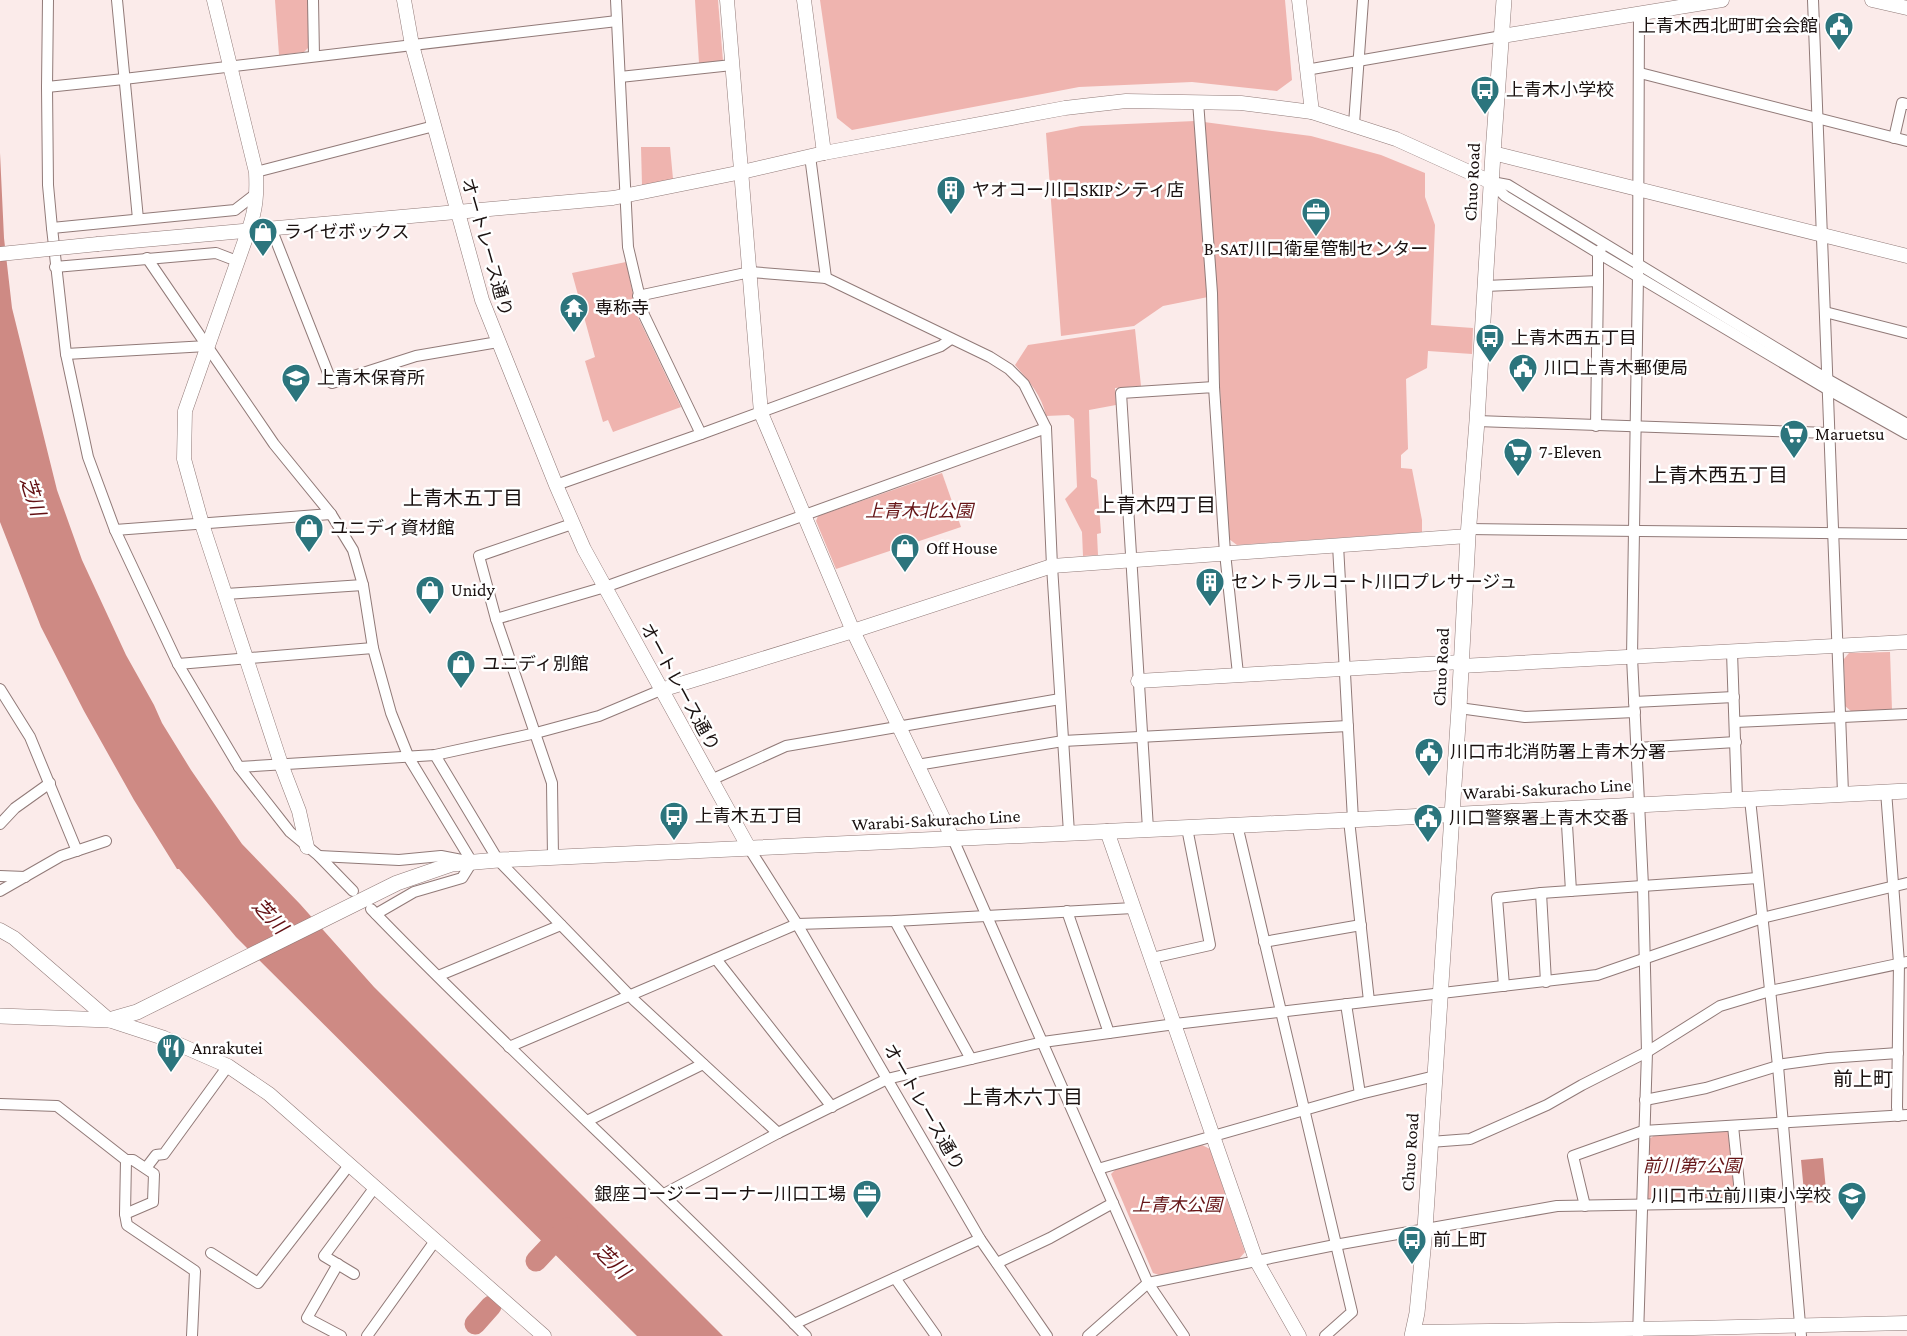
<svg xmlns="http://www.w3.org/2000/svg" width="1907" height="1336" font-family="'Crimson Pro','Noto Sans JP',serif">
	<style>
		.green { fill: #efb4af }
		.water { fill: #ce8a84 }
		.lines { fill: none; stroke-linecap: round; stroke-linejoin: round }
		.river { stroke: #ce8a84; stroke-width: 21 }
		.minor-casing { stroke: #917a78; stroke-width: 12 }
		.tertiary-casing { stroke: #917a78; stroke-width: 15 }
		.secondary-casing { stroke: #917a78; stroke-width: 16 }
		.minor { stroke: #fff; stroke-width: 10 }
		.tertiary { stroke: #fff; stroke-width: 14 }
		.secondary { stroke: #fff; stroke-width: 15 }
		.tertiary-bridge-casing { stroke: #917a78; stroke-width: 15; stroke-linecap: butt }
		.tertiary-bridge { stroke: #fff; stroke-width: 14 }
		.labels { text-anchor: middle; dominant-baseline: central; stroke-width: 5; stroke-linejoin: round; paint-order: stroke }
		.poi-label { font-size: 18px; fill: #1a1110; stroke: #fff; text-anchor: start }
		.street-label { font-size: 18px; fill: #1a1110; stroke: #fff }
		.park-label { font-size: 18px; font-style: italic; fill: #661517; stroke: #fff }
		.neighbourhood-label { font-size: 20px; fill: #1a1110; stroke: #fff }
		.water-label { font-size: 20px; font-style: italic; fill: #631013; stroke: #fff }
	</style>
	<rect width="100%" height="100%" fill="#fbebea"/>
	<!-- green -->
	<g class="green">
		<polygon points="275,0 308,0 309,47 304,52 279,55"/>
		<polygon points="695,0 718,0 723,61 699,63"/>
		<polygon points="820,0 1285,0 1292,80 1277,91 1192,82 1079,87 852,130 837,118"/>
		<polygon points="1195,121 1208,297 1163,306 1134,326 1061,336 1046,133 1081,126"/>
		<polygon points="1204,122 1311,136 1381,155 1425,173 1425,197 1435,225 1431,325 1473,328 1472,354 1428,351 1427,368 1406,379 1408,449 1401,455 1401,468 1412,469 1422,520 1422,532 1237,545 1229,539"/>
		<polygon points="641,147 670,147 673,179 642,185"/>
		<polygon points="626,262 638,317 681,407 613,432 608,420 603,422 585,361 595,357 572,273"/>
		<path d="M1135 329 1141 386 1115 388 1116 405 1089 410 1091 477 1097 480 1101 533 1097 534 1098 555 1083 556 1082 532 1065 499 1077 487 1074 419 1069 415 1046 416C1042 395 1028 380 1015 365L1028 345Z"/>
		<polygon points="942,473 961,527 836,569 816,521 818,516"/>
		<polygon points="1890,652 1892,710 1852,712 1845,706 1844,659 1849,653"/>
		<polygon points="1728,1131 1731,1134 1738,1196 1734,1199 1651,1202 1647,1198 1649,1139 1655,1135"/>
		<polygon points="1202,1145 1210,1149 1245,1252 1239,1259 1159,1275 1153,1273 1111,1174 1116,1169"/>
	</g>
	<!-- water -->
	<g class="water">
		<polygon points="0,153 4,238 12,308 57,490 82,560 126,655 154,705 162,723 191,770 242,844 300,904 374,987 723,1336 637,1336 236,937 179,869 177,869 134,800 84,711 41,627 0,522"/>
		<polygon points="1823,1158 1827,1201 1805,1203 1801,1160"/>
	</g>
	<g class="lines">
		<!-- river -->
		<g class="river">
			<polyline points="536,1261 567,1228"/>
			<polyline points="475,1324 491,1306"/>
		</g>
		<!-- minor casing -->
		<g class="minor-casing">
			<g id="minor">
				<polyline points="48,0 47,87 48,185 52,228 66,354 88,457 115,530 178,664 239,767 290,832 319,856 353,891"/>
				<polyline points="117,0 138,219"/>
				<polyline points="313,0 314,56"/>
				<polyline points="616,0 628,247 644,315 701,434 941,346 951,339"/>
				<polyline points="1813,0 1843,793"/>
				<polyline points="1306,70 1502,36"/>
				<polyline points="1640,73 1907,141"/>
				<polyline points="620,77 732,65"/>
				<polyline points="47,87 124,79 617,21"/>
				<polyline points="1198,101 1212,293 1214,387"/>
				<polyline points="1354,124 1363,0"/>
				<polyline points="1894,138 1902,103 1907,104"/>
				<polyline points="810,156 826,278"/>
				<polyline points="256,172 434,126"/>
				<polyline points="1491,182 1505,196 1598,253 1827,389 1907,434"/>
				<polyline points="1492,182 1508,185 1827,379 1907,424"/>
				<polyline points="52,228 235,210 257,193"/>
				<polyline points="271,228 332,383 416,356 498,342"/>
				<polyline points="147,258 274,444 331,514 353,550 363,585 373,648 391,713 409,758 472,862"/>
				<polyline points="55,267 216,253 237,261"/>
				<polyline points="1485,286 1598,281"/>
				<polyline points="638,296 750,272 826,278 990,357 1009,369 1024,384 1046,428 1052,566 1069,833"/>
				<polyline points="1825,312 1907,333"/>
				<polyline points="66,354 207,346"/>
				<polyline points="1477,421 1829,433"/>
				<polyline points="1596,426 1598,281 1598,253 1601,249"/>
				<polyline points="556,485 701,434"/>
				<polyline points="1468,529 1907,534"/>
				<polyline points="115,530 331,514"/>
				<polyline points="1338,545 1353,820"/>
				<polyline points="226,594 363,585"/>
				<polyline points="496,619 605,587 1046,428"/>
				<polyline points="1732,652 1737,799"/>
				<polyline points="178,664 373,648"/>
				<polyline points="0,689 30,737 77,851"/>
				<polyline points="1634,702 1734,697"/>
				<polyline points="1459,708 1525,717 1635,712"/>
				<polyline points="1735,722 1907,714"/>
				<polyline points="1637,748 1736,742"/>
				<polyline points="435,755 498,860 634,1000 778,1133"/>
				<polyline points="917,765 1063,741 1348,726"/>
				<polyline points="239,767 435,755 536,733 599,716 661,690"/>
				<polyline points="711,780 786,746 1060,699"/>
				<polyline points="1886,791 1899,963 1897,1107 1898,1116"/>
				<polyline points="1750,799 1778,1066 1801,1336"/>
				<polyline points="1566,808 1571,891"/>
				<polyline points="1349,820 1369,1001"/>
				<polyline points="0,824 15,808 50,783"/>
				<polyline points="1237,825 1352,1312 1325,1336"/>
				<polyline points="1148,829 1121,393 1214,387 1225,553 1238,674"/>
				<polyline points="953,839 1148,1283 1184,1336"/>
				<polyline points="749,848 797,924 980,1239 1047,1336"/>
				<polyline points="319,856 399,860 441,856 472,862 462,878 414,892 376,914"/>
				<polyline points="553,858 552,783 496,619 479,556 572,524"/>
				<polyline points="0,876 25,877"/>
				<polyline points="0,891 61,856 106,841"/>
				<polyline points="1541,893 1546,982"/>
				<path d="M371 909C512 1055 664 1190 806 1336"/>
				<polyline points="1067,911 1109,1033"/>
				<polyline points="895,921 971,1059"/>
				<polyline points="1264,942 1361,925"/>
				<polyline points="1152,958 1210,945 1187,828"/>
				<polyline points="716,959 832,1107"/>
				<polyline points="438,976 561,925"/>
				<polyline points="1504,986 1497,898 1541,893 1758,878"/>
				<polyline points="1346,1004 1360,1094"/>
				<polyline points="509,1047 797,924 895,921 1133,908"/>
				<polyline points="1645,1100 1706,1088 1784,1064 1828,1058 1898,1053"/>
				<polyline points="0,1104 57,1106 126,1160 125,1214 127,1225 195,1271 192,1336"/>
				<polyline points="587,1121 703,1064"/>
				<polyline points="1733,1126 1741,1203"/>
				<polyline points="1430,1142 1470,1139 1547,1105 1582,1085 1647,1052 1720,1006 1770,991 1907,962"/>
				<polyline points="146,1168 156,1155 164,1154 228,1066"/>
				<polyline points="1098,1169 1360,1094 1435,1076"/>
				<polyline points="664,1194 778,1133 887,1079 1043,1042 1175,1024 1597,975 1762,918 1907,883"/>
				<polyline points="1585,1206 1573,1156 1643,1131 1907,1115"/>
				<polyline points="125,1214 153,1202 154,1174 133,1160 126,1160"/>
				<polyline points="211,1253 258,1283 350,1164"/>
				<polyline points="997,1263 1050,1238 1113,1203"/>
				<polyline points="338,1264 307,1318 341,1336"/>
				<polyline points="354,1274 324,1256 375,1187"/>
				<polyline points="895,1278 936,1336"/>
				<polyline points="794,1324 980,1239"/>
				<polyline points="367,1336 435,1241"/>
				<polyline points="1088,1336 1148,1283 1335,1245 1557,1206 1790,1202"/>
				<polyline points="1638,1336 1647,1052 1643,886 1632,657 1638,276 1639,13"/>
			</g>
		</g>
		<!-- tertiary casing -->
		<g class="tertiary-casing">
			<g id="tertiary">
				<path d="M214 0 256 172C257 195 256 208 249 229L185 411 184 459 202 524 281 764 299 811 307 847"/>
				<polyline points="404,0 412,45 482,300 556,485 584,549 749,848"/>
				<polyline points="727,0 761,413 853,631 953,839"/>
				<polyline points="804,0 824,153"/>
				<polyline points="1299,0 1312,112"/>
				<polyline points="1872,0 1907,8"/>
				<polyline points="1502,36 1722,0"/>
				<polyline points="1493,153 1907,256"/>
				<polyline points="98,244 613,198 742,172 824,153 1065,108 1126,101 1241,103 1312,112 1396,139 1491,182"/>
				<polyline points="1461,666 1907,642"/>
				<polyline points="1138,681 1461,662"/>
				<polyline points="661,690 853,631 1052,566 1468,536"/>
				<polyline points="1107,831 1256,1260 1299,1336"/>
				<polyline points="0,930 14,938 109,1020 164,1038 228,1066 269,1094 544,1336"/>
				<polyline points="1413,1332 1694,1328 1907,1323"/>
			</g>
		</g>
		<!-- secondary casing -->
		<g class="secondary-casing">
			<g id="secondary">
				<polyline points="0,1016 109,1020 137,1012 397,883 452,864 498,860 1349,820 1907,791"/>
				<polyline points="1412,1336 1417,1313 1425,1229 1459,708 1468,536 1477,421 1493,153 1504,0"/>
			</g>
		</g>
		<!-- minor -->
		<use href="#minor" class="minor"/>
		<!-- tertiary -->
		<use href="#tertiary" class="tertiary"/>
		<!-- secondary -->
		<use href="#secondary" class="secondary"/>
		<!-- tertiary-bridge casing -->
		<g class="tertiary-bridge-casing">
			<polyline id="tertiary-bridge" points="0,254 98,244"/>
		</g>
		<!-- tertiary-bridge -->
		<use href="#tertiary-bridge" class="tertiary-bridge"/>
	</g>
	<!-- icons -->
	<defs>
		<g id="civic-pin" transform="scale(1.5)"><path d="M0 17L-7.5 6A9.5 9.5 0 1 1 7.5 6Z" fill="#2c757d" stroke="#fff"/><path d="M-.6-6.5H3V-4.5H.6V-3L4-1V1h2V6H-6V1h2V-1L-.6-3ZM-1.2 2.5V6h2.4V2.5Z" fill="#fff"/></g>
		<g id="bus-pin" transform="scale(1.5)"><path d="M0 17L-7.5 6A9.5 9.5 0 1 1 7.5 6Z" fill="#2c757d" stroke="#fff"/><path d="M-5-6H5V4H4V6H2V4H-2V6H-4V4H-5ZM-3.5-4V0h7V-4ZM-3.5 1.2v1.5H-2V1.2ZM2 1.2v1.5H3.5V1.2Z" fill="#fff"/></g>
		<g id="building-pin" transform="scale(1.5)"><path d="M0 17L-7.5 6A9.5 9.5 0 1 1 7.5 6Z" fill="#2c757d" stroke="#fff"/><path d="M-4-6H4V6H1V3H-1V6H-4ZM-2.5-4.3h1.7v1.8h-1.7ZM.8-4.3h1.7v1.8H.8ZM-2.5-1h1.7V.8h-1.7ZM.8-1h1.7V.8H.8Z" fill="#fff"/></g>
		<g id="office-pin" transform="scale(1.5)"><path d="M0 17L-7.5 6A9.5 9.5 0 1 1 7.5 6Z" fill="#2c757d" stroke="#fff"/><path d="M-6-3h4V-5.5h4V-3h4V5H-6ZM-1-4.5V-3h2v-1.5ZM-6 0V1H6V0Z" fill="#fff"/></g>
		<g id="shop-pin" transform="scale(1.5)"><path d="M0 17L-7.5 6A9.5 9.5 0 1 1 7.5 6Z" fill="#2c757d" stroke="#fff"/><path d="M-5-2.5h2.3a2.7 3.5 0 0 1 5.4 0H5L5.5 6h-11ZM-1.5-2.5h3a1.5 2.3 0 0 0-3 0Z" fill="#fff"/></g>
		<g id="temple-pin" transform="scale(1.5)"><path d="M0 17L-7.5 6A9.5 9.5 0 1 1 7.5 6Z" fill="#2c757d" stroke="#fff"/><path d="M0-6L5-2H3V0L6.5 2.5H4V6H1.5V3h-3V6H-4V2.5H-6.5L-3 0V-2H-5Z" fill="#fff"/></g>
		<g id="school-pin" transform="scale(1.5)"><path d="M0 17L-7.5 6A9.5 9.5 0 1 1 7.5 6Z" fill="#2c757d" stroke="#fff"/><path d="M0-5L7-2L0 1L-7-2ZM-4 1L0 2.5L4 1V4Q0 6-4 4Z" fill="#fff"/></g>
		<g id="supermarket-pin" transform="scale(1.5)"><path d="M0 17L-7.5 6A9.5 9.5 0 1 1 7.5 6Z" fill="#2c757d" stroke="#fff"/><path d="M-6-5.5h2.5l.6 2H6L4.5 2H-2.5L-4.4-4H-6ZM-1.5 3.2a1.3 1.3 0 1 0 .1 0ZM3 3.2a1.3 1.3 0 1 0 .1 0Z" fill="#fff"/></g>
		<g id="restaurant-pin" transform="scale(1.5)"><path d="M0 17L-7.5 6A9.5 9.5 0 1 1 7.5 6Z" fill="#2c757d" stroke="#fff"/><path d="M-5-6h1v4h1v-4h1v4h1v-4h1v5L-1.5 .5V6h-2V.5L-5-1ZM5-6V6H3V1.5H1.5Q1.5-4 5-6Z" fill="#fff"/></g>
	</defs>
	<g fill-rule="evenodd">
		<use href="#civic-pin" x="1839" y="26"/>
		<use href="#bus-pin" x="1485" y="90"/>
		<use href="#building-pin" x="951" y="190"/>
		<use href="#office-pin" x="1316" y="212"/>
		<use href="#shop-pin" x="263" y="232"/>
		<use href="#temple-pin" x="574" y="308"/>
		<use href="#bus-pin" x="1490" y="338"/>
		<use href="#civic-pin" x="1523" y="368"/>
		<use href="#school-pin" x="296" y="378"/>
		<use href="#supermarket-pin" x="1794" y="434"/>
		<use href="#supermarket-pin" x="1518" y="452"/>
		<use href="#shop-pin" x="309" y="528"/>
		<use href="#shop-pin" x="905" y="548"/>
		<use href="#building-pin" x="1210" y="582"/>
		<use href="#shop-pin" x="430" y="590"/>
		<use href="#shop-pin" x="461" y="664"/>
		<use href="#civic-pin" x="1429" y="752"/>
		<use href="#bus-pin" x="674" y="816"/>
		<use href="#civic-pin" x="1428" y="818"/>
		<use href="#restaurant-pin" x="171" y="1048"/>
		<use href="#office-pin" x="867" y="1194"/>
		<use href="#school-pin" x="1852" y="1196"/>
		<use href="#bus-pin" x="1412" y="1240"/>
	</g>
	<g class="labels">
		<!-- poi labels -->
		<g class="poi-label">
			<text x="1818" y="26" text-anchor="end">上青木西北町町会会館</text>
			<text x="1506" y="90">上青木小学校</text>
			<text x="972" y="190">ヤオコー川口SKIPシティ店</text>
			<text x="284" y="232">ライゼボックス</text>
			<text x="1316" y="249" text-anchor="middle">B-SAT川口衛星管制センター</text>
			<text x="595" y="308">専称寺</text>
			<text x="1511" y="338">上青木西五丁目</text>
			<text x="1544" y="368">川口上青木郵便局</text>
			<text x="317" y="378">上青木保育所</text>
			<text x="1815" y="434">Maruetsu</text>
			<text x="1539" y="452">7-Eleven</text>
			<text x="330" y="528">ユニディ資材館</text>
			<text x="926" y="548">Off House</text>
			<text x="1231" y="582">セントラルコート川口プレサージュ</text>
			<text x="451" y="590">Unidy</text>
			<text x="482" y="664">ユニディ別館</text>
			<text x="1450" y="752">川口市北消防署上青木分署</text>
			<text x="695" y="816">上青木五丁目</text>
			<text x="1449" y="818">川口警察署上青木交番</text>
			<text x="192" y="1048">Anrakutei</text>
			<text x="846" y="1194" text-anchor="end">銀座コージーコーナー川口工場</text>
			<text x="1831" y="1196" text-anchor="end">川口市立前川東小学校</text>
			<text x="1433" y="1240">前上町</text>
		</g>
		<!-- street labels -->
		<g class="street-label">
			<text transform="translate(1472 182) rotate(-87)">Chuo Road</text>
			<text transform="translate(487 247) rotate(74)">オートレース通り</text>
			<text transform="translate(1441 667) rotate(-87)">Chuo Road</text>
			<text transform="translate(680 687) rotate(61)">オートレース通り</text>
			<text transform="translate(1547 789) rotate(-3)">Warabi-Sakuracho Line</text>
			<text transform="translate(936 820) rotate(-3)">Warabi-Sakuracho Line</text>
			<text transform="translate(924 1107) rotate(60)">オートレース通り</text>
			<text transform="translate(1410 1152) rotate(-86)">Chuo Road</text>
		</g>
		<!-- park labels -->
		<g class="park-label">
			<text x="919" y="511">上青木北公園</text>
			<text x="1692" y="1166">前川第7公園</text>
			<text x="1177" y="1205">上青木公園</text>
		</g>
		<!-- neighbourhood labels -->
		<g class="neighbourhood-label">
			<text x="1718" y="475">上青木西五丁目</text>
			<text x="463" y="498">上青木五丁目</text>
			<text x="1156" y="505">上青木四丁目</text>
			<text x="1863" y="1079">前上町</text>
			<text x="1023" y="1097">上青木六丁目</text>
		</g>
		<!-- water labels -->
		<g class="water-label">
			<text transform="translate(33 496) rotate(72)">芝川</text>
			<text transform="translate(270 916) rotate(47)">芝川</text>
			<text transform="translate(612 1261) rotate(44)">芝川</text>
		</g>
	</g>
</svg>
